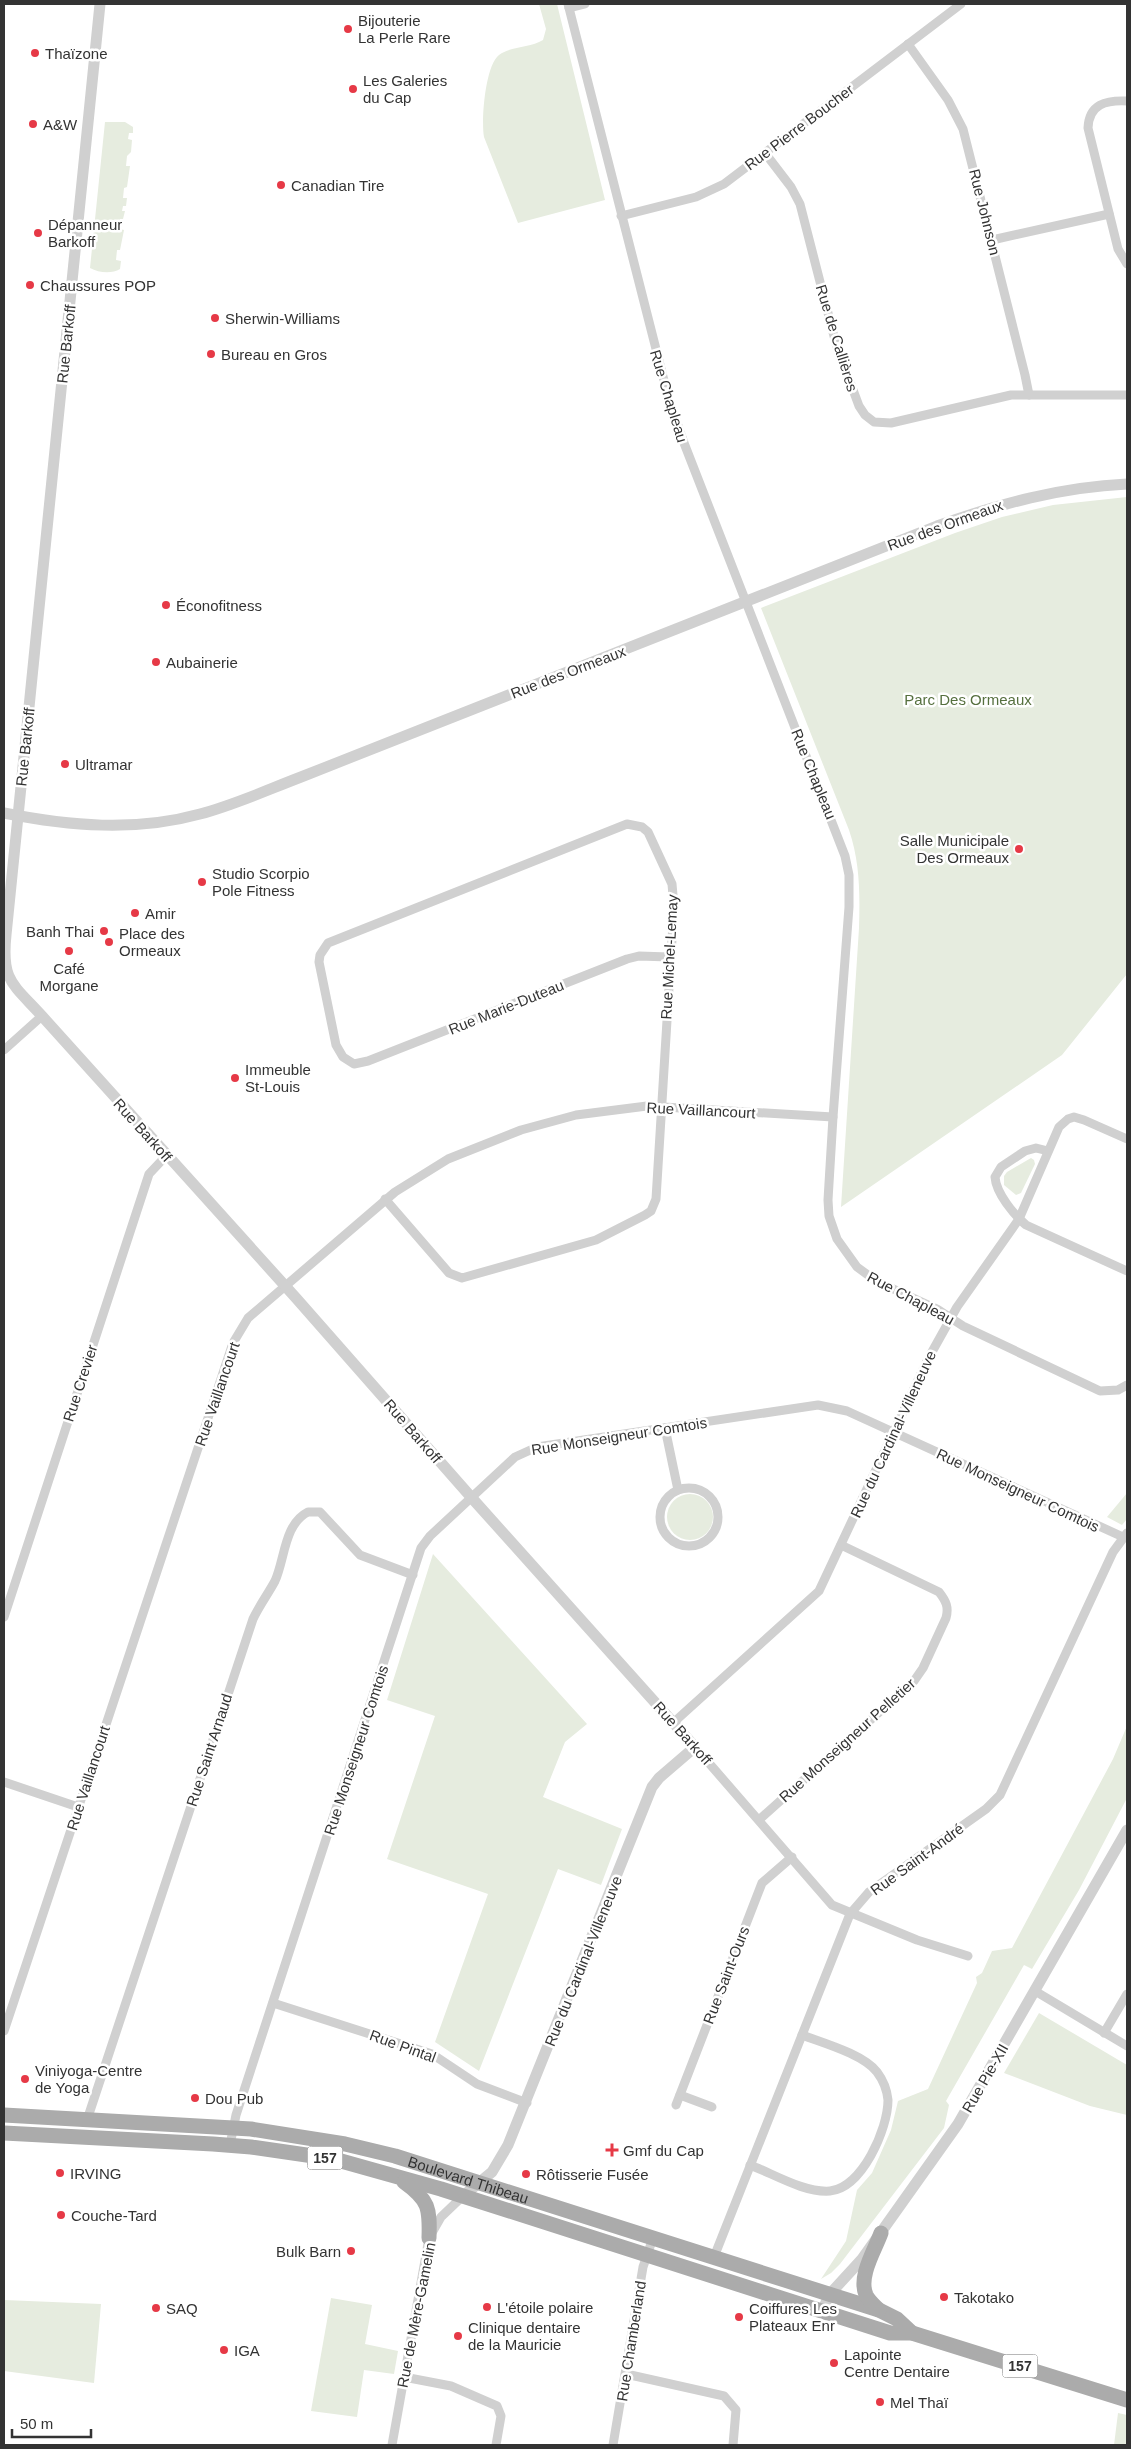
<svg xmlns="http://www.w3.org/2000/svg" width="1131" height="2449" font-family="Arial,sans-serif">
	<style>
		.green { fill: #e6ecdf }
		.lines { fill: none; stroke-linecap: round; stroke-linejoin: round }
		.minor { stroke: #d0d0d0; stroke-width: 9 }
		.tertiary { stroke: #d0d0d0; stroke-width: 11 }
		.primary { stroke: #ababab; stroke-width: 15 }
		.poi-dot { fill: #e63946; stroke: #fff; stroke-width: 2 }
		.labels { text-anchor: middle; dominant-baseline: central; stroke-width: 5; stroke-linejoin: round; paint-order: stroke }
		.shield { fill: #fff; stroke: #707070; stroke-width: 1 }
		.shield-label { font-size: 14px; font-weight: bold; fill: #333 }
		.poi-label { font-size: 15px; fill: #333; stroke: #fff; text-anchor: start }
		.street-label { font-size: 15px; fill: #333; stroke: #fff }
		.park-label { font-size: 15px; fill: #56703f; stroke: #fff }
	</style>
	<rect width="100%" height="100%" fill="#fff"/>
	<!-- green -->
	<g class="green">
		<path d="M539 4H557L605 200 518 223 484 137C481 121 485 66 499 55 511 46 530 48 543 40L546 29Z"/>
		<path d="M105 122H125L133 127V133H129L128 139 132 140 131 152 127 156 126 166H130L127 187 124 188 123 198H127L126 206H123L122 211H125L123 219H120V229L124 230 120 250H117L116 260 121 261 120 269C112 274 99 273 90 268Z"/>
		<path d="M1127 497V974L1062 1055 841 1207 859 928C860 894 860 862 849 830L761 608 955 533 1002 517 1053 505Z"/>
		<polygon points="1031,1158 1034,1160 1035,1164 1021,1193 1016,1195 1004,1185 1004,1176 1007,1172"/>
		<polygon points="1127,1493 1127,1519 1122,1525 1107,1517"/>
		<circle cx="690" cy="1517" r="23"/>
		<polygon points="433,1554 587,1724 565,1742 543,1797 622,1829 601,1885 558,1869 479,2071 435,2042 488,1894 387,1859 435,1716 387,1700"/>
		<polygon points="1127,1726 1127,1798 1079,1890 1032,1969 1024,1965 946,2101 949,2105 944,2128 840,2264 831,2273 821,2279 846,2241 857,2190 872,2173 891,2130 898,2101 928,2089 977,1983 976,1977 982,1973 992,1951 1012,1948 1113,1759"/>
		<polygon points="1039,2013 1127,2065 1127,2115 1090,2106 1004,2073"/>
		<polygon points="331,2298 372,2305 365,2344 398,2351 394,2374 364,2370 357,2417 311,2411"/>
		<polygon points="4,2300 101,2304 94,2383 4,2371"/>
		<polygon points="1118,2413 1127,2415 1127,2445 1114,2445"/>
	</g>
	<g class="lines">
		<!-- minor -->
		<g class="minor">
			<polyline points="568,4 669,400 684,443 845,856 849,875 849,907 833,1117 828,1200 829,1216 837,1239 857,1267 876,1281 937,1309 963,1326 1100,1391 1118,1390 1127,1385"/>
			<polyline points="569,8 585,4"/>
			<polyline points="908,44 948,100 963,129 1025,375 1029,395"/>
			<path d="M1127 101C1106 100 1089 104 1088 128L1118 249 1127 264"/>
			<polyline points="765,153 791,187 800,204 836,344 859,406 865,415 874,422 891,423 1011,395 1127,395"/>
			<polyline points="621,216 696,197 724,184 961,4"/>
			<polyline points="992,240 1109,214"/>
			<polyline points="4,1050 42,1016"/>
			<path d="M1048 1151 1036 1148 1025 1151 1001 1167 995 1177C996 1193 1014 1215 1026 1225L1127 1271"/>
			<polyline points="385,1199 449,1273 462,1278 596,1240 645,1215 651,1211 656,1199 674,907 672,884 648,832 642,827 627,824 328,943 320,955 319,962 336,1045 343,1057 354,1064 368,1061 627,959 639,956 669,957"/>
			<polyline points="665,1428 678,1490"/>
			<circle cx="689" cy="1517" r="29"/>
			<polyline points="4,1617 149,1174 166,1156"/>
			<polyline points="673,1723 819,1591 928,1359 957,1307 1019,1219 1059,1127 1068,1119 1074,1117 1084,1120 1127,1139"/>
			<polyline points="695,1747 832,1905 917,1940 968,1956"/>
			<polyline points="4,1782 78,1807"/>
			<path d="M760 1819 914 1681 923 1668 946 1618C949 1607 946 1601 939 1592L841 1545"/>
			<polyline points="1035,1991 1127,2046"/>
			<polyline points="273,2003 432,2054 477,2084 527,2103"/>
			<polyline points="4,2031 233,1343 248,1318 395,1192 448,1159 521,1130 576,1115 647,1106 833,1117"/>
			<polyline points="1104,2033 1127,1994"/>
			<polyline points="680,2095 712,2107"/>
			<polyline points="676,2105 762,1883 792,1857"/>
			<path d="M87 2120 253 1619C259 1606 268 1594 275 1581 285 1559 284 1524 308 1512H320L360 1555 413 1575"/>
			<polyline points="230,2145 236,2115 421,1548 430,1536 515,1457 537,1447 818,1405 847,1411 1123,1537"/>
			<path d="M750 2165C774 2174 804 2193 830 2191 862 2188 888 2129 888 2100 887 2090 883 2080 877 2072 863 2054 823 2043 802 2035"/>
			<polyline points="714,2257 850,1914 869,1892 986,1809 1000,1795 1113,1552 1127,1533"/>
			<polyline points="626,2374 724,2396 736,2410 733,2445"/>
			<polyline points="404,2377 451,2386 497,2406 501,2416 496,2445"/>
			<polyline points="392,2445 429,2238 441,2217 463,2196"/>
			<polyline points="613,2445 643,2267 653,2238"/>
		</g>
		<!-- tertiary -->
		<g class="tertiary">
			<path d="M100 4 6 935C1 981 13 984 42 1016L296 1298 471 1497 695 1747 659 1778 652 1787 508 2145 492 2172 463 2196"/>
			<path d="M4 813C69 826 135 832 200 814 234 805 267 790 301 777L937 526C999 504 1061 487 1127 484"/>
			<polyline points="822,2312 829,2295 862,2259 958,2124 1127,1830"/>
		</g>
		<!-- primary -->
		<g class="primary">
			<path id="s1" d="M4 2115 251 2129 345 2144 395 2156 879 2310 897 2319 912 2333"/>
			<polyline points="4,2133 213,2144 251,2147 334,2159 441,2189 890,2333 912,2333 1127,2400"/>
			<path d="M404 2182C429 2200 430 2208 429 2238"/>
			<path d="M879 2310C874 2305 869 2301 866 2295 858 2276 875 2250 881 2233"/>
		</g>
	</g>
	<!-- markers -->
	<g class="poi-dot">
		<circle cx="348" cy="29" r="5"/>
		<circle cx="35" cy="53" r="5"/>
		<circle cx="353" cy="89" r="5"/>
		<circle cx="33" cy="124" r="5"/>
		<circle cx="281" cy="185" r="5"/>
		<circle cx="38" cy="233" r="5"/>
		<circle cx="30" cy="285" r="5"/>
		<circle cx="215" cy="318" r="5"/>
		<circle cx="211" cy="354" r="5"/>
		<circle cx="166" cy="605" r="5"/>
		<circle cx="156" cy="662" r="5"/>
		<circle cx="65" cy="764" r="5"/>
		<circle cx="1019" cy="849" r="5"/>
		<circle cx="202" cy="882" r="5"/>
		<circle cx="135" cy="913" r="5"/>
		<circle cx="104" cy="931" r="5"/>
		<circle cx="109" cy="942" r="5"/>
		<circle cx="69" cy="951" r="5"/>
		<circle cx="235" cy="1078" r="5"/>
		<circle cx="25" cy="2079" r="5"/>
		<circle cx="195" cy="2098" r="5"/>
		<path d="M609.5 2142.5h5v5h5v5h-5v5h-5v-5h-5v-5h5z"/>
		<circle cx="60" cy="2173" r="5"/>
		<circle cx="526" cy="2174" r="5"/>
		<circle cx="61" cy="2215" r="5"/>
		<circle cx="351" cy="2251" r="5"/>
		<circle cx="944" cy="2297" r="5"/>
		<circle cx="487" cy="2307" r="5"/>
		<circle cx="156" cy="2308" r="5"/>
		<circle cx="739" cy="2317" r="5"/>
		<circle cx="458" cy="2336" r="5"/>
		<circle cx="224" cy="2350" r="5"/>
		<circle cx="834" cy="2363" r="5"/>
		<circle cx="880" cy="2402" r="5"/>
	</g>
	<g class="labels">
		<!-- shield labels -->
		<g class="shield">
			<rect x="307.5" y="2146.5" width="35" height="23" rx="4"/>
			<rect x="1002.5" y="2354.5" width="35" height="23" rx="4"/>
		</g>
		<g class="shield-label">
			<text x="325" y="2158">157</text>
			<text x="1020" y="2366">157</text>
		</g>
		<!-- poi labels -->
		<g class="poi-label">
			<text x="358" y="20">Bijouterie<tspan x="358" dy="17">La Perle Rare</tspan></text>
			<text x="45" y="53">Thaïzone</text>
			<text x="363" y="80">Les Galeries<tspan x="363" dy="17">du Cap</tspan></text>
			<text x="43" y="124">A&amp;W</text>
			<text x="291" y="185">Canadian Tire</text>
			<text x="48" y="224">Dépanneur<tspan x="48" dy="17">Barkoff</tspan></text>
			<text x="40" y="285">Chaussures POP</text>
			<text x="225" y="318">Sherwin-Williams</text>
			<text x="221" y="354">Bureau en Gros</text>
			<text x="176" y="605">Éconofitness</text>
			<text x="166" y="662">Aubainerie</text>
			<text x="75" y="764">Ultramar</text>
			<text x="1009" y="840" text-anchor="end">Salle Municipale<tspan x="1009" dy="17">Des Ormeaux</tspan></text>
			<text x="212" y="873">Studio Scorpio<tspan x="212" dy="17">Pole Fitness</tspan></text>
			<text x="145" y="913">Amir</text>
			<text x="94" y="931" text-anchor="end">Banh Thai</text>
			<text x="119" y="933">Place des<tspan x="119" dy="17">Ormeaux</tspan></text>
			<text x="69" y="968" text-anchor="middle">Café<tspan x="69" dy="17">Morgane</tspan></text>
			<text x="245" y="1069">Immeuble<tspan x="245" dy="17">St-Louis</tspan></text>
			<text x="35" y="2070">Viniyoga-Centre<tspan x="35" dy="17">de Yoga</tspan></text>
			<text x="205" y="2098">Dou Pub</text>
			<text x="623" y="2150">Gmf du Cap</text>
			<text x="70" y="2173">IRVING</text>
			<text x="536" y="2174">Rôtisserie Fusée</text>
			<text x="71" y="2215">Couche-Tard</text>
			<text x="341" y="2251" text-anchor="end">Bulk Barn</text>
			<text x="954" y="2297">Takotako</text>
			<text x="497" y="2307">L'étoile polaire</text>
			<text x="166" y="2308">SAQ</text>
			<text x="749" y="2308">Coiffures Les<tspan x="749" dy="17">Plateaux Enr</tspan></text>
			<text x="468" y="2327">Clinique dentaire<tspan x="468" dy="17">de la Mauricie</tspan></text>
			<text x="234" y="2350">IGA</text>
			<text x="844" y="2354">Lapointe<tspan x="844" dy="17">Centre Dentaire</tspan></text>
			<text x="890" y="2402">Mel Thaï</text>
		</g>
		<!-- street labels -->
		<g class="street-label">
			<text transform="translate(799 127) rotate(-37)">Rue Pierre Boucher</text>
			<text transform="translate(985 212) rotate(76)">Rue Johnson</text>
			<text transform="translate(837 338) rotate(73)">Rue de Callières</text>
			<text transform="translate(66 344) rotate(-84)">Rue Barkoff</text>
			<text transform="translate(669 396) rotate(73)">Rue Chapleau</text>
			<text transform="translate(945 525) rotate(-20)">Rue des Ormeaux</text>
			<text transform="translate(568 672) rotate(-21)">Rue des Ormeaux</text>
			<text transform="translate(25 747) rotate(-84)">Rue Barkoff</text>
			<text transform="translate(814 774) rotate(68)">Rue Chapleau</text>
			<text transform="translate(669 957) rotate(-87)">Rue Michel-Lemay</text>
			<text transform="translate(506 1007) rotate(-22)">Rue Marie-Duteau</text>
			<text transform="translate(701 1110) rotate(3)">Rue Vaillancourt</text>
			<text transform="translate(143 1130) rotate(48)">Rue Barkoff</text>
			<text transform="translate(911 1298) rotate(28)">Rue Chapleau</text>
			<text transform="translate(80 1383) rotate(-72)">Rue Crevier</text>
			<text transform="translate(217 1394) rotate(-71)">Rue Vaillancourt</text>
			<text transform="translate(413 1431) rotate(49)">Rue Barkoff</text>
			<text transform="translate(893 1434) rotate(-65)">Rue du Cardinal-Villeneuve</text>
			<text transform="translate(619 1436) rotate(-9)">Rue Monseigneur Comtois</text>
			<text transform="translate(1018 1490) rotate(25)">Rue Monseigneur Comtois</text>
			<text transform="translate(683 1733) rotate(48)">Rue Barkoff</text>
			<text transform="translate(847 1740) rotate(-42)">Rue Monseigneur Pelletier</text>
			<text transform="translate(209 1750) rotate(-72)">Rue Saint Arnaud</text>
			<text transform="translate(356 1750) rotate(-72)">Rue Monseigneur Comtois</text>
			<text transform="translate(88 1778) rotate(-72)">Rue Vaillancourt</text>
			<text transform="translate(917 1859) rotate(-36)">Rue Saint-André</text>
			<text transform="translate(583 1961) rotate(-68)">Rue du Cardinal-Villeneuve</text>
			<text transform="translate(726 1975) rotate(-69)">Rue Saint-Ours</text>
			<text transform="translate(403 2046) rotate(20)">Rue Pintal</text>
			<text transform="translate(985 2078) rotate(-60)">Rue Pie-XII</text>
			<text stroke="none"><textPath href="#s1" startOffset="471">Boulevard Thibeau</textPath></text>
			<text transform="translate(416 2315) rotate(-79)">Rue de Mère-Gamelin</text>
			<text transform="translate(631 2341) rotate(-81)">Rue Chamberland</text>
		</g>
		<!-- park labels -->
		<g class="park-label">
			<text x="968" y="699">Parc Des Ormeaux</text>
		</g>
	</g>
	<!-- border -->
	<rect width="1131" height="2449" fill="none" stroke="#333333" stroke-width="10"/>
	<!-- scale -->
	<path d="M12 2429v8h79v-8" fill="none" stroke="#333333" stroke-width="2.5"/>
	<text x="20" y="2429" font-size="15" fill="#333333" stroke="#ffffff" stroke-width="4" paint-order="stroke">50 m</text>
</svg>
